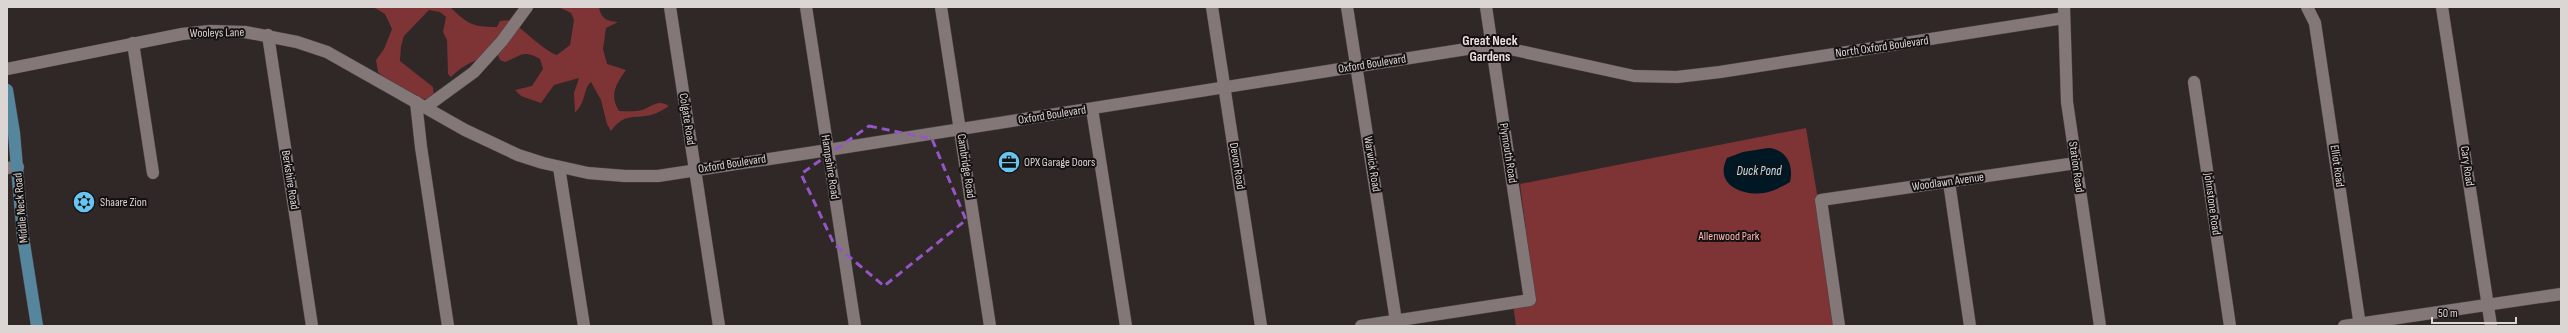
<svg xmlns="http://www.w3.org/2000/svg" width="2568" height="333" font-family="'Sofia Sans Condensed',sans-serif">
	<style>
		.green { fill: #7e3335 }
		.water { fill: #001724 }
		.lines { fill: none; stroke-linecap: round; stroke-linejoin: round }
		.minor-casing { stroke: #4b4343; stroke-width: 13 }
		.major-casing { stroke: #4b4343; stroke-width: 13 }
		.minor { stroke: #837877; stroke-width: 12 }
		.major { stroke: #55869d; stroke-width: 12 }
		.marked { fill: none; stroke: #9356c4; stroke-width: 3; stroke-dasharray: 8 5; stroke-linejoin: round }
		.labels { text-anchor: middle; dominant-baseline: central; stroke-width: 4; stroke-linejoin: round; paint-order: stroke }
		.street-label { font-size: 12px; fill: #dbd5d4; stroke: #151111 }
		.poi-label { font-size: 12px; fill: #dbd5d4; stroke: #151111; text-anchor: start }
		.park-label { font-size: 12px; fill: #fab3b1; stroke: #151111 }
		.water-label { font-size: 13px; font-style: italic; fill: #b6e2f9; stroke: #151111 }
		.quarter-label { font-size: 14px; font-weight: bold; fill: #ede0df; stroke: #151111 }
	</style>
	<rect width="100%" height="100%" fill="#302727"/>
	<!-- green -->
	<g class="green">
		<path d="M373 7H450C468 24 472 27 497 27L500 21 510 20C521 28 546 52 557 55L570 45 574 20 571 13 558 7H599C601 19 607 21 618 22L606 28 603 49 607 64 626 70C616 84 609 95 619 111 626 111 635 112 642 110 653 106 658 99 669 106 664 109 658 113 651 115 633 119 624 113 611 131L607 124 601 100 591 82C583 89 587 100 575 113L574 93 579 78 554 85 541 103 521 96 515 90 532 86 543 69 540 59C523 49 521 56 505 62L500 60 498 55C478 58 465 63 451 77L448 74 447 40 443 32 446 17 440 12 429 10 404 36 401 46 400 61 433 87 434 97C421 106 388 83 378 72L376 60 384 49 392 29 385 14Z"/>
		<polygon points="1806,128 1839,326 1516,326 1513,304 1535,301 1520,184"/>
	</g>
	<!-- water -->
	<path class="water" d="M1768 148C1787 149 1794 166 1790 182 1781 187 1774 191 1764 193 1741 196 1714 184 1727 158L1743 152Z"/>
	<g class="lines">
		<!-- minor casing -->
		<g class="minor-casing">
			<g id="minor">
				<polyline points="670,7 719,326"/>
				<polyline points="806,7 855,326"/>
				<polyline points="941,7 990,326"/>
				<polyline points="1212,7 1261,326"/>
				<polyline points="1347,7 1396,321"/>
				<polyline points="2064,7 2067,102 2100,326"/>
				<polyline points="2307,7 2315,23 2360,326"/>
				<polyline points="2442,7 2491,326"/>
				<polyline points="268,35 312,326"/>
				<polyline points="133,43 153,173"/>
				<polyline points="7,69 182,34 210,31 245,32 297,42 327,52 465,130 518,155 543,163 588,173 625,176 658,176 828,150 1492,45 1634,76 1677,77 1720,72 2064,18"/>
				<polyline points="2194,82 2230,326"/>
				<polyline points="416,102 421,147 448,326"/>
				<polyline points="426,107 474,72 502,41 527,7"/>
				<polyline points="1092,109 1126,326"/>
				<polyline points="559,167 584,326"/>
				<polyline points="7,168 18,167"/>
				<polyline points="1949,182 1970,326"/>
				<polyline points="1361,326 1530,300 1486,7"/>
				<polyline points="1839,326 1821,200 2076,163"/>
				<polyline points="2344,326 2561,294"/>
			</g>
		</g>
		<!-- major casing -->
		<g class="major-casing">
			<polyline id="major" points="7,90 14,133 23,237 37,326"/>
		</g>
		<!-- minor -->
		<use href="#minor" class="minor"/>
		<!-- major -->
		<use href="#major" class="major"/>
	</g>
	<!-- marked area -->
	<path class="marked" d="M869 126 932 139 966 220 884 286 834 244 801 174Z"/>
	<!-- icons -->
	<defs>
		<g id="office-disc" transform="scale(1.15)"><circle r="9.5" fill="#68c4f0" stroke="#151111"/><path d="M-6-3h4V-5.5h4V-3h4V5H-6ZM-1-4.5V-3h2v-1.5ZM-6 0V1H6V0Z" fill="#111"/></g>
		<g id="synagogue-disc" transform="scale(1.15)"><circle r="9.5" fill="#68c4f0" stroke="#151111"/><path d="M0-6.5L5.6 3.2H-5.6ZM0 6.5L5.6-3.2H-5.6Z" fill="#111"/></g>
	</defs>
	<g fill-rule="evenodd">
		<use href="#office-disc" x="1009" y="162"/>
		<use href="#synagogue-disc" x="84" y="202"/>
	</g>
	<g class="labels">
		<!-- street labels -->
		<g class="street-label">
			<text transform="translate(217 33) rotate(-1)">Wooleys Lane</text>
			<text transform="translate(1882 47) rotate(-8)">North Oxford Boulevard</text>
			<text transform="translate(1372 64) rotate(-9)">Oxford Boulevard</text>
			<text transform="translate(1052 115) rotate(-9)">Oxford Boulevard</text>
			<text transform="translate(687 119) rotate(81)">Colgate Road</text>
			<text transform="translate(1508 153) rotate(81)">Plymouth Road</text>
			<text transform="translate(732 164) rotate(-9)">Oxford Boulevard</text>
			<text transform="translate(1372 164) rotate(81)">Warwick Road</text>
			<text transform="translate(966 166) rotate(81)">Cambridge Road</text>
			<text transform="translate(1237 166) rotate(81)">Devon Road</text>
			<text transform="translate(2337 166) rotate(82)">Elliot Road</text>
			<text transform="translate(2467 166) rotate(82)">Cary Road</text>
			<text transform="translate(830 167) rotate(81)">Hampshire Road</text>
			<text transform="translate(2076 167) rotate(82)">Station Road</text>
			<text transform="translate(290 180) rotate(81)">Berkshire Road</text>
			<text transform="translate(1948 182) rotate(-8)">Woodlawn Avenue</text>
			<text transform="translate(2212 204) rotate(82)">Johnstone Road</text>
			<text transform="translate(21 208) rotate(-95)">Middle Neck Road</text>
		</g>
		<!-- poi labels -->
		<g class="poi-label">
			<text x="1024" y="162">OPX Garage Doors</text>
			<text x="100" y="202">Shaare Zion</text>
		</g>
		<!-- park labels -->
		<g class="park-label">
			<text x="1729" y="236">Allenwood Park</text>
		</g>
		<!-- water labels -->
		<g class="water-label">
			<text x="1759" y="171">Duck Pond</text>
		</g>
		<!-- quarter labels -->
		<g class="quarter-label">
			<text x="1490" y="40">Great Neck<tspan x="1490" dy="16">Gardens</tspan></text>
		</g>
	</g>
	<!-- border -->
	<rect width="2568" height="333" fill="none" stroke="#dbd5d4" stroke-width="16"/>
	<!-- scale -->
	<path d="M2432 317v6h84v-6" fill="none" stroke="#dbd5d4" stroke-width="2"/>
	<text x="2438" y="317" font-size="12" fill="#dbd5d4" stroke="#151111" stroke-width="3" paint-order="stroke">50 m</text>
</svg>
